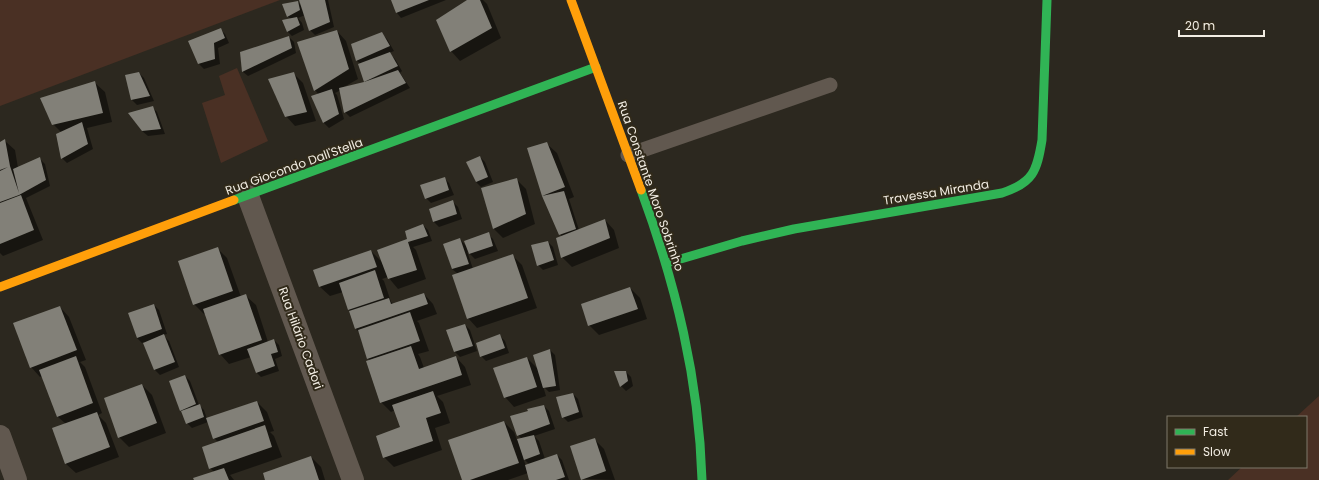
<svg xmlns="http://www.w3.org/2000/svg" width="1319" height="480" font-family="Poppins,sans-serif">
	<style>
		.green { fill: #4a3024 }
		.shadow { fill: #0007; fill-rule: evenodd }
		.building { fill: #828078 }
		.lines { fill: none; stroke-linecap: round; stroke-linejoin: round }
		.lane { stroke: #61584f; stroke-width: 15 }
		.street { stroke: #61584f; stroke-width: 22 }
		.fast { stroke: #30b455; stroke-width: 9 }
		.slow { stroke: #ff9f0a; stroke-width: 9 }
		.labels { text-anchor: middle; dominant-baseline: central; stroke-width: 4; stroke-linejoin: round; paint-order: stroke }
		.street-label { font-size: 12px; fill: #f2ede3; stroke: #312a1a }
	</style>
	<rect width="100%" height="100%" fill="#2c281f"/>
	<!-- green -->
	<g class="green">
		<polygon points="0,0 280,0 0,106"/>
		<polygon points="237,68 268,141 221,163 202,103 225,95 219,76"/>
		<polygon points="1319,396 1319,480 1228,480 1242,467 1306,467 1306,417 1296,417"/>
	</g>
	<!-- shadow -->
	<g class="shadow">
		<polygon points="300,0 328,0 334,27 315,35 310,30 305,15 298,18 302,23 304,30 292,36 287,31 291,19 287,16 298,2 302,7"/>
		<polygon points="392,0 446,0 401,18 397,13"/>
		<polygon points="469,0 483,0 487,4 501,38 460,61 451,51"/>
		<polygon points="220,29 225,34 229,43 218,48 220,64 204,69 199,64"/>
		<polygon points="337,31 346,41 358,79 344,87 365,83 359,65 361,64 357,61 352,45 382,34 387,39 394,51 389,53 395,59 402,71 400,73 410,88 350,117 345,112 341,90 335,93 337,95 344,119 329,128 324,123 312,97 319,95 315,90"/>
		<polygon points="289,37 294,42 296,53 248,76 243,72 241,52"/>
		<polygon points="139,73 144,78 154,101 137,105 132,100"/>
		<polygon points="293,73 303,83 316,121 295,126 286,116"/>
		<polygon points="95,83 105,92 112,122 87,128 93,149 67,163 62,158 61,132 53,124"/>
		<polygon points="152,107 157,112 165,134 148,136 142,131"/>
		<polygon points="5,141 15,150 18,168 40,159 45,164 50,186 26,198 43,240 3,256 0,253 0,143"/>
		<polygon points="547,144 557,153 574,197 569,199 579,230 605,220 614,230 619,248 572,267 562,257 562,237 543,196 529,149"/>
		<polygon points="480,157 485,162 493,182 481,187 476,182"/>
		<polygon points="444,178 449,183 454,195 431,203 426,198"/>
		<polygon points="516,179 526,189 535,224 503,238 493,228"/>
		<polygon points="453,202 458,207 462,219 439,227 434,222 430,209"/>
		<polygon points="423,225 428,230 432,241 413,247 416,250 426,279 398,289 388,277 382,279 384,281 391,302 394,304 424,294 433,304 437,314 417,321 419,323 429,351 418,354 420,357 424,368 456,357 465,367 471,385 437,396 443,402 450,423 435,428 442,450 394,467 384,457 401,428 395,410 391,412 381,402 371,361 368,358 359,332 356,329 351,312 349,310 343,292 330,296 320,287 371,251 383,263 407,240 410,244 406,231"/>
		<polygon points="488,234 493,239 498,251 475,259 467,251 473,269 512,255 522,265 537,308 477,328 468,318 458,274 452,269 460,239 467,247"/>
		<polygon points="548,242 553,247 558,265 543,270 538,265"/>
		<polygon points="218,249 227,258 241,297 246,296 256,305 268,342 274,340 279,345 282,356 275,359 279,371 261,377 256,372 251,357 229,364 220,354 206,314 204,314 194,304"/>
		<polygon points="630,288 640,298 647,319 599,335 589,325"/>
		<polygon points="154,305 159,310 167,334 163,335 169,341 179,367 160,375 155,370 144,342 142,343 137,338"/>
		<polygon points="60,307 69,317 86,360 80,362 85,367 102,413 98,415 106,423 119,457 76,473 66,464 66,424 58,417 43,376 40,377 31,367"/>
		<polygon points="465,325 470,330 477,351 460,357 455,352 448,331"/>
		<polygon points="500,336 505,341 509,353 486,361 481,356"/>
		<polygon points="550,350 555,355 560,390 549,392 543,386 546,396 514,407 505,397 527,358 539,370"/>
		<polygon points="626,372 631,377 633,386 626,391 621,386"/>
		<polygon points="185,376 190,381 199,405 204,410 207,419 257,402 267,412 274,431 270,432 274,436 282,457 230,475 234,480 195,480 214,472 210,468 218,442 214,438 208,422 192,428 187,423 181,410"/>
		<polygon points="142,385 152,395 166,433 129,447 119,437"/>
		<polygon points="573,394 578,399 583,417 568,422 563,417"/>
		<path d="M544 406 549 411 555 429 534 436 539 441 545 459 557 455 562 460 569 480H530L528 473 508 480H463L504 422 514 432 517 440 522 439 518 435 529 412ZM523 458 530 465 526 466Z"/>
		<polygon points="594,439 604,449 615,480 582,479"/>
		<polygon points="311,457 321,467 325,480 266,480"/>
	</g>
	<!-- building -->
	<g class="building">
		<polygon points="299,0 325,0 330,22 309,31"/>
		<polygon points="391,0 429,0 396,13"/>
		<polygon points="467,0 480,0 492,28 450,52 436,20"/>
		<polygon points="298,1 300,10 287,17 282,4"/>
		<polygon points="297,17 300,25 287,32 282,20"/>
		<polygon points="221,28 225,38 214,43 215,59 198,64 188,41"/>
		<polygon points="337,30 349,69 314,91 297,42"/>
		<polygon points="382,32 390,46 356,61 351,44"/>
		<polygon points="289,36 292,48 242,72 240,52"/>
		<polygon points="390,52 398,66 364,82 358,64"/>
		<polygon points="398,70 406,83 344,113 339,88 364,82"/>
		<polygon points="139,72 150,96 131,100 125,75"/>
		<polygon points="294,72 307,112 285,117 268,79"/>
		<polygon points="95,81 103,113 52,125 40,98"/>
		<polygon points="332,89 339,114 323,123 311,96"/>
		<polygon points="153,106 161,129 142,131 128,113"/>
		<polygon points="82,122 88,144 61,159 56,134"/>
		<polygon points="5,139 10,166 19,193 13,169 40,157 46,180 19,195 0,202 0,171 8,167 0,170 0,142"/>
		<polygon points="547,142 565,187 542,196 564,191 576,229 559,235 542,196 527,148"/>
		<polygon points="480,156 488,177 476,182 466,162"/>
		<polygon points="445,177 449,190 425,199 420,185"/>
		<polygon points="517,178 526,214 493,229 481,188"/>
		<polygon points="21,195 34,230 0,244 0,203"/>
		<polygon points="453,200 457,214 433,222 429,209"/>
		<polygon points="605,219 610,238 561,258 556,238"/>
		<polygon points="423,224 428,236 408,242 417,270 388,279 377,250 407,239 405,231"/>
		<polygon points="489,232 493,246 469,254 464,241"/>
		<polygon points="460,238 469,264 452,269 443,244"/>
		<polygon points="548,241 554,260 537,266 531,245"/>
		<polygon points="218,247 233,291 193,305 178,261"/>
		<polygon points="371,250 377,267 319,287 313,270"/>
		<polygon points="513,254 528,298 467,319 452,275"/>
		<polygon points="375,270 384,298 348,310 339,283"/>
		<polygon points="630,287 638,309 588,326 581,304"/>
		<polygon points="424,293 428,304 355,329 349,311 389,298 391,304"/>
		<polygon points="246,294 262,340 219,355 203,309"/>
		<polygon points="154,304 162,329 137,338 128,313"/>
		<polygon points="60,306 77,350 30,368 13,323"/>
		<polygon points="410,312 420,341 367,359 358,330"/>
		<polygon points="465,324 473,346 454,352 446,330"/>
		<polygon points="164,334 175,362 154,370 143,343"/>
		<polygon points="500,334 505,348 480,357 476,343"/>
		<polygon points="274,339 278,352 271,354 275,366 256,373 247,349"/>
		<polygon points="411,346 419,369 456,356 462,375 380,403 366,361"/>
		<polygon points="550,349 556,386 543,388 533,355"/>
		<polygon points="76,356 93,403 57,417 39,370"/>
		<polygon points="527,357 537,387 504,398 493,368"/>
		<polygon points="614,371 626,371 628,381 620,387"/>
		<polygon points="185,375 196,404 180,411 169,381"/>
		<polygon points="142,384 157,423 118,438 104,398"/>
		<polygon points="433,391 441,413 426,418 433,441 383,458 376,436 400,427 392,405"/>
		<polygon points="573,393 579,412 562,418 556,397"/>
		<polygon points="257,401 264,421 213,439 206,418"/>
		<polygon points="200,404 204,417 186,424 181,411"/>
		<polygon points="544,405 550,424 517,436 510,416 528,411 527,409"/>
		<polygon points="97,412 110,447 65,464 52,428"/>
		<polygon points="504,421 519,463 470,480 462,480 448,440"/>
		<polygon points="265,425 272,447 209,469 202,447"/>
		<polygon points="534,435 540,454 524,460 517,439"/>
		<polygon points="595,438 606,471 581,480 570,446"/>
		<polygon points="557,454 565,477 556,480 529,480 525,465"/>
		<polygon points="311,456 319,480 265,480 263,473"/>
		<polygon points="224,468 229,480 194,480 193,478"/>
	</g>
	<g class="lines">
		<!-- lane -->
		<polyline class="lane" points="628,155 830,85"/>
		<!-- street -->
		<g class="street">
			<polyline points="248,196 353,480"/>
			<polyline points="0,436 16,480"/>
		</g>
		<!-- fast -->
		<g class="fast">
			<path d="M641 190C676 285 699 379 702 480"/>
			<polyline points="234,200 596,67"/>
			<path d="M667 263 742 241 794 229 1002 193C1033 183 1037 171 1042 140L1047 0"/>
		</g>
		<!-- slow -->
		<g class="slow">
			<polyline points="571,0 641,190"/>
			<polyline points="0,287 234,200"/>
		</g>
	</g>
	<g class="labels">
		<!-- street labels -->
		<g class="street-label">
			<text transform="translate(294 166) rotate(-20)">Rua Giocondo Dall'Stella</text>
			<text transform="translate(651 186) rotate(71)">Rua Constante Moro Sobrinho</text>
			<text transform="translate(936 192) rotate(-9)">Travessa Miranda</text>
			<text transform="translate(301 338) rotate(70)">Rua Hilário Cadori</text>
		</g>
	</g>
	<!-- legend -->
	<rect x="1167" y="416" width="140" height="52" fill="#312a1a" stroke="#7e786a"/>
	<rect x="1175" y="429" width="20" height="6" fill="#30b455" stroke="#7e786a"/>
	<text x="1203" y="436" font-size="12" fill="#f2ede3">Fast</text>
	<rect x="1175" y="449" width="20" height="6" fill="#ff9f0a" stroke="#7e786a"/>
	<text x="1203" y="456" font-size="12" fill="#f2ede3">Slow</text>
	<!-- scale -->
	<path d="M1179 30v6h85v-6" fill="none" stroke="#f2ede3" stroke-width="2"/>
	<text x="1185" y="30" font-size="12" fill="#f2ede3" stroke="#312a1a" stroke-width="3" paint-order="stroke">20 m</text>
</svg>
